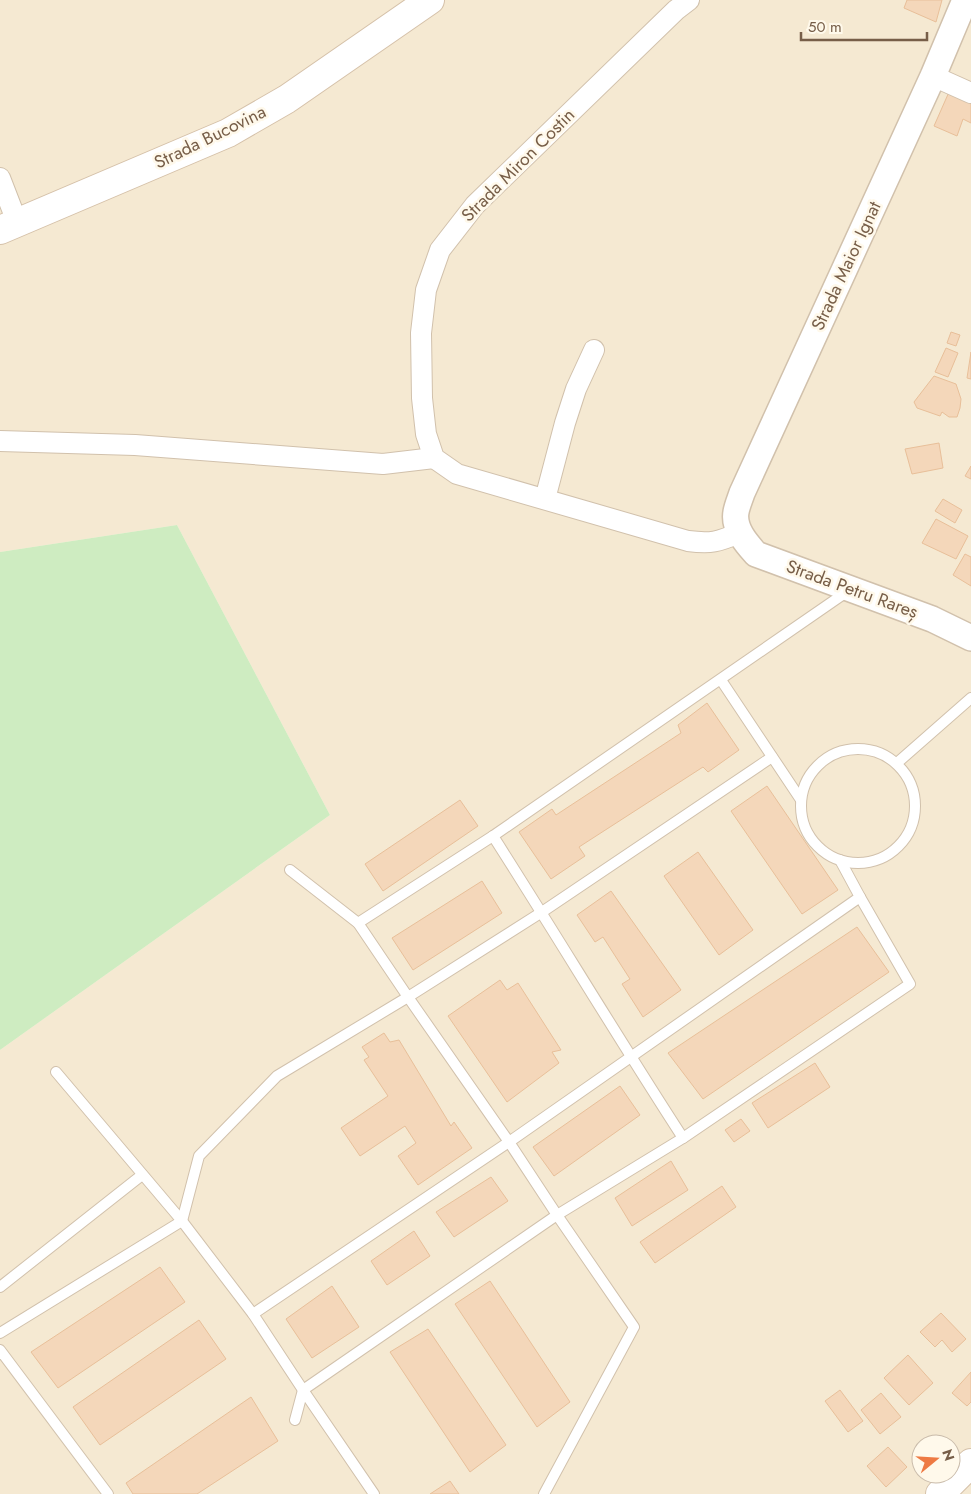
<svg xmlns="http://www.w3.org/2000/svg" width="971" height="1494" font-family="Jost,sans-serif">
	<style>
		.residential { fill: #f5e9d2; fill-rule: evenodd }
		.green { fill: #ceecc1 }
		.building { fill: #f4d7ba; stroke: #e8bf99 }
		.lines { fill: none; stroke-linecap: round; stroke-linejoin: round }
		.service-casing { stroke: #d1c1ac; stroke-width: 12 }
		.minor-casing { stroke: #d1c1ac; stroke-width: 22 }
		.tertiary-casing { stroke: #d1c1ac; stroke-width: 28 }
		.secondary-casing { stroke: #d5c1a9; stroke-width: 30 }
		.service { stroke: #fff; stroke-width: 10 }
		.minor { stroke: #fff; stroke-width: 20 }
		.tertiary { stroke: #fff; stroke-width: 25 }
		.secondary { stroke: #fff; stroke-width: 28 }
		.labels { text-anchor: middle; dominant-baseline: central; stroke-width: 5; stroke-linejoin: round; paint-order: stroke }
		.street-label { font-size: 18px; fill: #775e48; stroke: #fff9eb }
	</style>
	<rect width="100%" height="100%" fill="#fdf6e4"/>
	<!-- residential -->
	<path class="residential" d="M0 0H971V1494H0V1050L330 815 177 525 0 552ZM921 1444H951V1474H921Z"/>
	<!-- green -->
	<polygon class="green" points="177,525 330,815 0,1050 0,552"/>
	<!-- building -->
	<g class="building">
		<polygon points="907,0 942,0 936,22 904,8"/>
		<polygon points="949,92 971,101 971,123 963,119 957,136 934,126"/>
		<polygon points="951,332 960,335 956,346 947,343"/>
		<polygon points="946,348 958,353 948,377 935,372"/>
		<polygon points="971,352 971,379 967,378"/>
		<polygon points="934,376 956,384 961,399 960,408 957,417 949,417 942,412 940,416 917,408 914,402"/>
		<polygon points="939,443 943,468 912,474 905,449"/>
		<polygon points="971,466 971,479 965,476"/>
		<polygon points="943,499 962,510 955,523 935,511"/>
		<polygon points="936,519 968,536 956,559 922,543"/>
		<polygon points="965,554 971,557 971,586 953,575"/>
		<polygon points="707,703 739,750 708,772 703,767 579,847 585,856 551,879 519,832 552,809 556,815 681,733 678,725"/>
		<polygon points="767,786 838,890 802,914 731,811"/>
		<polygon points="460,800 478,826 383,891 365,864"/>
		<polygon points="698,852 753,930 719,955 664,876"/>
		<polygon points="482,881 502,913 413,970 392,938"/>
		<polygon points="611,891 681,990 643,1017 622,984 630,979 603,937 595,942 577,915"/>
		<polygon points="857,927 889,972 703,1099 668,1053"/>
		<polygon points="500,980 507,990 518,983 561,1050 552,1052 559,1063 507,1102 448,1016"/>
		<polygon points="384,1033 390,1042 399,1040 451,1126 454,1122 472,1148 418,1185 398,1156 416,1143 405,1126 360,1156 341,1128 388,1096 364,1060 369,1057 362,1047"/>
		<polygon points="815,1063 830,1087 768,1128 752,1103"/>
		<polygon points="620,1086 640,1115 554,1176 533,1147"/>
		<polygon points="741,1119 750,1131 734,1142 725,1130"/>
		<polygon points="671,1161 688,1190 632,1226 615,1198"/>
		<polygon points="491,1177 508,1201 454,1237 436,1212"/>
		<polygon points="722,1186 736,1207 655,1263 640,1242"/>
		<polygon points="414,1231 430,1256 387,1285 371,1261"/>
		<polygon points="160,1267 185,1302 58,1388 31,1352"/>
		<polygon points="490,1281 570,1402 537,1427 455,1304"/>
		<polygon points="332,1286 359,1327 312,1358 286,1319"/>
		<polygon points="941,1313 966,1339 952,1352 942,1340 935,1347 920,1332"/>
		<polygon points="199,1320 226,1359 100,1445 73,1407"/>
		<polygon points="428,1329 506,1445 470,1472 390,1352"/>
		<polygon points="908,1355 933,1383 909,1405 884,1378"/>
		<polygon points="971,1372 971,1402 967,1406 952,1393"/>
		<polygon points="840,1390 863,1421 848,1432 825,1401"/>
		<polygon points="881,1393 901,1417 880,1434 861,1410"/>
		<polygon points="251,1397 278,1441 197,1494 133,1494 126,1483"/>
		<polygon points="888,1447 907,1467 886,1487 867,1466"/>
		<polygon points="450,1481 459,1494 430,1494"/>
	</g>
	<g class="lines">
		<!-- service casing -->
		<g class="service-casing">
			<g id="service">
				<polyline points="721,680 801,800"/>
				<circle cx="858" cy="806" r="57"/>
				<polyline points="897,763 971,698"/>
				<path d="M493 836C557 936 618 1038 683 1138"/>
				<polyline points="290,870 358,923 408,997 509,1142 557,1215 634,1327 544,1494"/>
				<polyline points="358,923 493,836 848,591"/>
				<polyline points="56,1072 182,1221 253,1314 303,1390 374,1494"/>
				<polyline points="0,1287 142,1175"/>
				<polyline points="253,1314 509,1142 860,897 840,860"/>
				<polyline points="0,1333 182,1221 199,1156 277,1076 408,997 542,912 772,757"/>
				<polyline points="0,1350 108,1494"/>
				<polyline points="295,1420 303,1390 557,1215 683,1138 910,984 860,897"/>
			</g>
		</g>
		<!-- minor casing -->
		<g class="minor-casing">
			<g id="minor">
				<path d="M689 0 676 10 475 205 440 250 426 290 421 333 422 398 426 434 434 458 457 474 688 541C711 544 718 542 739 533"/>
				<polyline points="933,76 971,93"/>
				<polyline points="0,178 17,222"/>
				<polyline points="0,441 135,445 383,464 434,458"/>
				<polyline points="545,499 565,423 576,389 594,350"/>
			</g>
		</g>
		<!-- tertiary casing -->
		<g class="tertiary-casing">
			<path id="tertiary" d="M965 0 933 76 742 493C740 499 737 506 736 512 733 528 746 543 756 554L932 619 971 638"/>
		</g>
		<!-- secondary casing -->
		<g class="secondary-casing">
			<g id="secondary">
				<polyline points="0,230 228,133 287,99 430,0"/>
				<polyline points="940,1494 971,1463"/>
			</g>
		</g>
		<!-- service -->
		<use href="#service" class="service"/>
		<!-- minor -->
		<use href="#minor" class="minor"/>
		<!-- tertiary -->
		<use href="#tertiary" class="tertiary"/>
		<!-- secondary -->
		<use href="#secondary" class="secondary"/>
	</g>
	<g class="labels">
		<!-- street labels -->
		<g class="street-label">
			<text transform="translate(210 137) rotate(-26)">Strada Bucovina</text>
			<text transform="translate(518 165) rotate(-45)">Strada Miron Costin</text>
			<text transform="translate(846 266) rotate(-65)">Strada Maior Ignat</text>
			<text transform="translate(852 589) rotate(20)">Strada Petru Rareș</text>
		</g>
	</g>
	<!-- north arrow -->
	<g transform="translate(936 1459) rotate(72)"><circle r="24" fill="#fff9eb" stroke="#c9bbaa"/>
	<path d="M0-4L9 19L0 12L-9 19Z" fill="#ee7a43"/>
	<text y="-8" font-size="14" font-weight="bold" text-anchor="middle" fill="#775e48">N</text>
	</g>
	<!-- scale -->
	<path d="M801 32v8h126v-8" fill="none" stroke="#775e48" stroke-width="2.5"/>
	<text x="808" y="32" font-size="15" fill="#775e48" stroke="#fff9eb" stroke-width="4" paint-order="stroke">50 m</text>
</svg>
